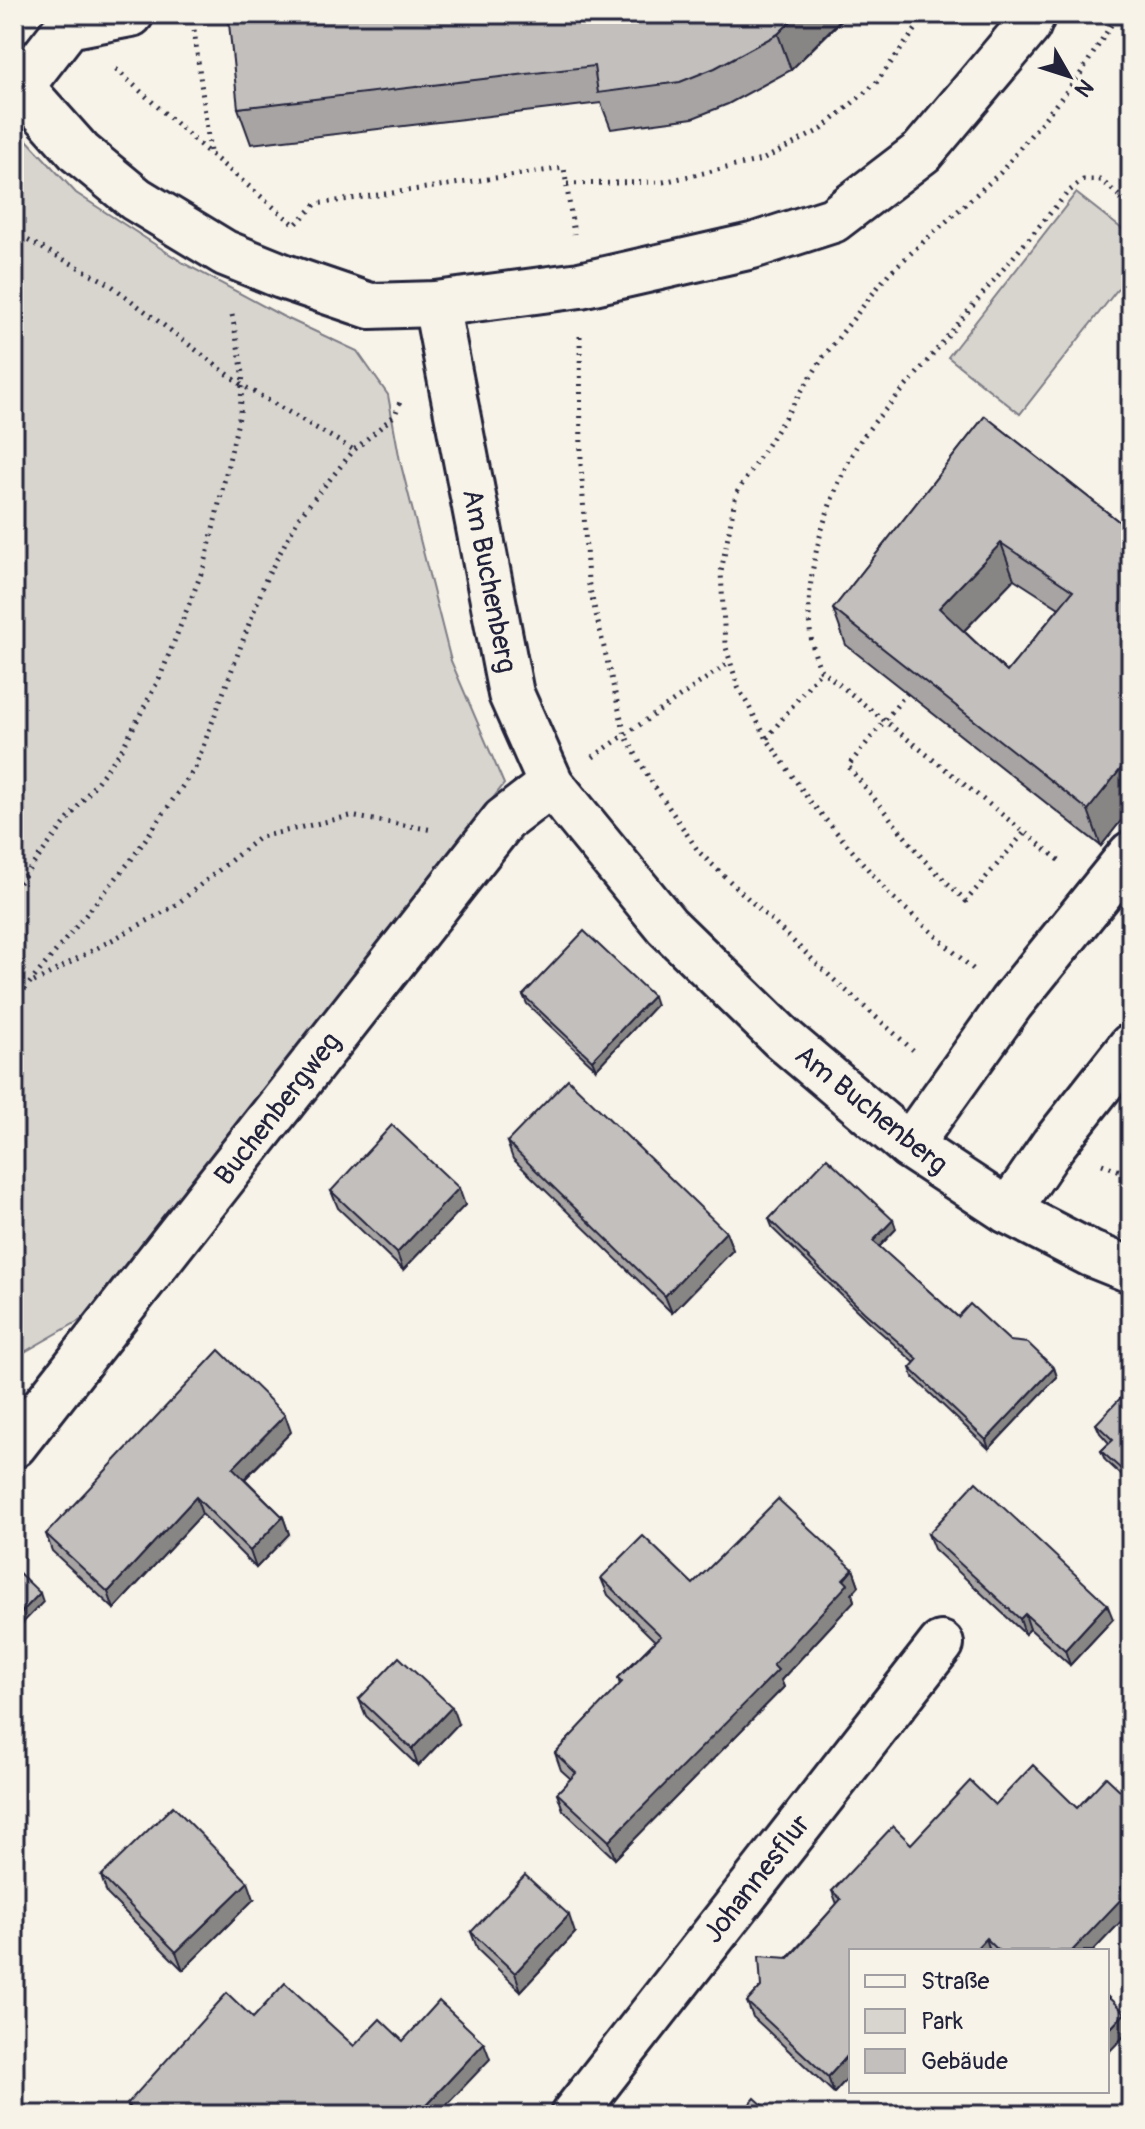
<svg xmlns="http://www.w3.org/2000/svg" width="1145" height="2129" font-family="Pangolin,sans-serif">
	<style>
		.green { fill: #d8d5cf; stroke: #7d7c85; stroke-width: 2 }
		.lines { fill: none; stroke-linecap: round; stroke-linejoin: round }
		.minor-casing { stroke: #22223b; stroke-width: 50 }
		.path { stroke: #22223b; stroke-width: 5; stroke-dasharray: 2 6; stroke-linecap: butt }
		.minor { stroke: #f7f3e8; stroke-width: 44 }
		.wall { fill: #a7a4a3; stroke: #22223b; stroke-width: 2; fill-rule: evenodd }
		.shaded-wall { fill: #888684; stroke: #22223b; stroke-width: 2 }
		.building { fill: #c2bfbd; stroke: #22223b; stroke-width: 2; fill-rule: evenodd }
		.labels { text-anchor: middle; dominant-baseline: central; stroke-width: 6; stroke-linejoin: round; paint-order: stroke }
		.street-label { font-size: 28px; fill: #22223b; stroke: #f7f3e8 }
	</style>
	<rect width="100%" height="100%" fill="#f7f3e8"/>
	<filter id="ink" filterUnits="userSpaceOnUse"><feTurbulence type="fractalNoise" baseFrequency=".0125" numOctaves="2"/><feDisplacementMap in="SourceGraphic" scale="16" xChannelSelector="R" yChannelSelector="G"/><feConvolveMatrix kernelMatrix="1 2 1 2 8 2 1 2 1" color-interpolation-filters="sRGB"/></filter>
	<g filter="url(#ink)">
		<!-- green -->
		<g class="green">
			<polygon points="14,126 76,193 185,264 282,316 357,351 388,395 400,461 451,661 504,784 82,1319 14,1358"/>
			<polygon points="1076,193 1131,236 1131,272 1020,414 948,357"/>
		</g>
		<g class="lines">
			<!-- minor casing -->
			<g class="minor-casing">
				<g id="minor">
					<polyline points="14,79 80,153 136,199 225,253 282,276 370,306 436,304 580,285 752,246 833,220 922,152 1028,26 1033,14"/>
					<polyline points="20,88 68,26 131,14"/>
					<polyline points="436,304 511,694 551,784 667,926 782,1038 909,1146 1008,1211 1091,1254 1131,1270"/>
					<polyline points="909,1146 1011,1003 1131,854"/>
					<polyline points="1008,1211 1053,1145 1131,1046"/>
					<polyline points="14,1445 504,820 551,784"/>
					<polyline points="573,2115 941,1644"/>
				</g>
			</g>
			<!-- path -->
			<g class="path">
				<polyline points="192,14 210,152"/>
				<polyline points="116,69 202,147 295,225 316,204 564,168 574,234"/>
				<polyline points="567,184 663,182 762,160 822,129 876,83 927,14"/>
				<polyline points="14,233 108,283 242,385 354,450"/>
				<polyline points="580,336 581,465 588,581 625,735 649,778 699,852 832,978 913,1050"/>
				<polyline points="907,693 848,766 923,859 966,901 1024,833"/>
				<polyline points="767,738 821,670"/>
				<polyline points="593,757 730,662"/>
				<path d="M1059 860 821 670C791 609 823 507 855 449 868 426 902 392 920 370 969 310 1018 251 1068 192L1083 180H1101L1131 206"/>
				<polyline points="14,889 121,751 160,677 205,564 240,413 243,373 232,315 234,310"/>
				<polyline points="973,969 890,895 809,800 767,739 738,687 725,644 721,572 736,494 824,356 889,273 1000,173 1079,76 1118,14"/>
				<polyline points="34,982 173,907 260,837 350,816 433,830"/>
				<polyline points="14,1002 131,860 195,768 266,579 299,517 354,450 395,415 401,399"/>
				<polyline points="1102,1164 1131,1175"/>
			</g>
			<!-- minor -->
			<use href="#minor" class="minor"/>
		</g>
		<!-- wall -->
		<g class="wall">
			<polygon points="842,20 791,70 728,104 693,118 611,129 601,103 251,144 238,108"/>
			<path d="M985 416 1131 531V808L1101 846 846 645 833 609ZM1014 579 1059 608 1007 672 964 631Z"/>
			<polygon points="523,995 656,1005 596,1069 527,1004"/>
			<polygon points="507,1142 726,1232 733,1250 672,1313 513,1159"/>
			<polygon points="331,1191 465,1205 403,1270 338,1208"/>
			<polygon points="769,1219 893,1220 896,1229 879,1247 958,1317 1010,1341 1054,1368 1057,1377 989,1449 913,1377 910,1368 915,1363 868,1321 773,1229"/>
			<polygon points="1131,1396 1131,1484 1105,1460 1101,1451 1109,1443 1100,1433 1096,1424"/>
			<polygon points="291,1432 245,1479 283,1517 289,1534 256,1568 202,1514 114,1609 52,1551 46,1534"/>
			<polygon points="928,1534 1113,1619 1070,1665 1030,1629 1025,1634 934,1549"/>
			<polygon points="853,1569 859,1586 852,1594 854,1601 781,1680 784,1687 615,1859 563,1810 557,1793 571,1779 561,1770 555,1753 620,1685 618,1678 655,1641 608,1595 601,1578 693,1584"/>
			<polygon points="359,1699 458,1724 418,1766 366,1716"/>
			<polygon points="995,1805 1129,1900 1131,1911 1093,1951 851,1951 851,2074 834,2093 753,2017 747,2002 837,1904 832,1891 911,1844"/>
			<polygon points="101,1876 254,1899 183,1970 107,1894"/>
			<polygon points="471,1932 575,1933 521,1991 478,1950"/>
		</g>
		<!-- shaded-wall -->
		<g class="shaded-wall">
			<polygon points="798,14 846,14 791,70 778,34"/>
			<polygon points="1001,543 1014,579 952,643 939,608"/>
			<polygon points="1131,756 1131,808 1101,846 1088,810"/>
			<polygon points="653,996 656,1005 596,1069 592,1060"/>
			<polygon points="459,1188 465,1205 403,1270 397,1253"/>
			<polygon points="893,1220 896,1229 876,1250 873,1241"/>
			<polygon points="726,1232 733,1250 672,1313 665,1296"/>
			<polygon points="1054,1368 1057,1377 989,1449 986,1440"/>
			<polygon points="285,1415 291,1432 239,1484 233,1468"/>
			<polygon points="196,1497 202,1514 114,1609 108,1592"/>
			<polygon points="283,1517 289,1534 256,1568 250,1551"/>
			<polygon points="853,1569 859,1586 852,1594 854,1601 781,1680 784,1687 615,1859 609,1841 773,1665"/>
			<polygon points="40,1593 43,1602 14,1632 14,1620"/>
			<polygon points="1107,1604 1113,1619 1070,1665 1065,1650"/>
			<polygon points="1025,1614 1030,1629 1025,1634 1020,1619"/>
			<polygon points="452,1707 458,1724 418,1766 412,1749"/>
			<polygon points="1131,1877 1131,1899 1129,1900 1131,1911 1093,1951 1072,1951 1121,1888"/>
			<polygon points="248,1882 254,1899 183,1970 176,1952"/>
			<polygon points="569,1915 575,1933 521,1991 515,1973"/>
			<polygon points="986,1938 990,1951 974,1951"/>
			<polygon points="1125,2013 1131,2029 1107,2054 1107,2032"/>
			<polygon points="484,2043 490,2059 437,2115 417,2115"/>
			<polygon points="851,2052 851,2074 834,2093 828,2077"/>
		</g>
		<!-- building -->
		<g class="building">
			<polygon points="228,14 798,14 778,34 715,68 680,82 598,93 594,66 238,108"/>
			<path d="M985 416 1131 531V756L1088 810 833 609ZM1001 543 1073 591 1007 672 939 608Z"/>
			<polygon points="584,931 653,996 592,1060 523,995"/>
			<polygon points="568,1079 726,1232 665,1296 507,1142"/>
			<polygon points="392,1125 459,1188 397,1253 331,1191"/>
			<polygon points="827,1158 893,1220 873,1241 958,1317 970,1304 1010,1341 1028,1343 1054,1368 986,1440 910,1368 918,1359 864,1312 769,1219"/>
			<polygon points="219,1350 285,1415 233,1468 283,1517 250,1551 196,1497 108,1592 46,1534"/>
			<polygon points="1126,1392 1131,1396 1131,1478 1101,1451 1113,1440 1096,1424"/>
			<polygon points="976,1482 1107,1604 1065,1650 1025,1614 1020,1619 928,1534"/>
			<polygon points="778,1499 853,1569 843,1579 848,1584 773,1665 778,1670 609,1841 557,1793 576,1773 555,1753 622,1682 618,1678 661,1636 601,1578 643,1536 693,1584"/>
			<polygon points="14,1568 40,1593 14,1620"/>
			<polygon points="399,1657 452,1707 412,1749 359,1699"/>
			<polygon points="1033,1765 1077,1808 1106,1777 1123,1793 1131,1785 1131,1877 1121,1888 1127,1893 1072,1951 999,1951 986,1938 974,1951 851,1951 851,2052 828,2077 747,2002 761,1987 759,1956 789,1958 841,1899 832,1891 893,1826 911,1844 970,1781 995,1805"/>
			<polygon points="173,1806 248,1882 176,1952 101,1876"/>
			<polygon points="525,1875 569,1915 515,1973 471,1932"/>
			<polygon points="285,1983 354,2046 380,2019 403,2041 439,2001 484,2043 417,2115 121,2115 130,2106 127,2104 227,1993 253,2018"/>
			<polygon points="1107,1996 1125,2013 1107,2032"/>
			<polygon points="755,2098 774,2115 740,2115"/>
		</g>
	</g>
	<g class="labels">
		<!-- street labels -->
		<g class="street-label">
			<text transform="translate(489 581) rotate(79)">Am Buchenberg</text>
			<text transform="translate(278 1109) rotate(-52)">Buchenbergweg</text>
			<text transform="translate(871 1110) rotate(39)">Am Buchenberg</text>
			<text transform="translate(757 1879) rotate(-52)">Johannesflur</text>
		</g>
	</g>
	<!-- margin -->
	<rect width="1145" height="2129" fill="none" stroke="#f7f3e8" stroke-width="48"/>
	<rect x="24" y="24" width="1097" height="2081" fill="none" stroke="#22223b" stroke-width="3" filter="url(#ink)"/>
	<!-- legend -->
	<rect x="849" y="1949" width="260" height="144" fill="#f7f3e8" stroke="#a29fa3" stroke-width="2"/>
	<rect x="865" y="1975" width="40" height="12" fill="#f7f3e8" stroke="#a29fa3" stroke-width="2"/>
	<text x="921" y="1989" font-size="24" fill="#22223b">Straße</text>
	<rect x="865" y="2009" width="40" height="24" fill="#d8d5cf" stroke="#a29fa3" stroke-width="2"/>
	<text x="921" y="2029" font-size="24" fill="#22223b">Park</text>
	<rect x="865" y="2049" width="40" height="24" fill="#c2bfbd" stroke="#a29fa3" stroke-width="2"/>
	<text x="921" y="2069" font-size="24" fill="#22223b">Gebäude</text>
	<!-- north arrow -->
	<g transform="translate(1069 76) rotate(129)" stroke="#f7f3e8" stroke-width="6" paint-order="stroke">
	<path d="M0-6L14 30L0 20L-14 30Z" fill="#22223b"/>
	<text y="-12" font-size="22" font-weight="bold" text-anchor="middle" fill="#22223b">N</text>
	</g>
</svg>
